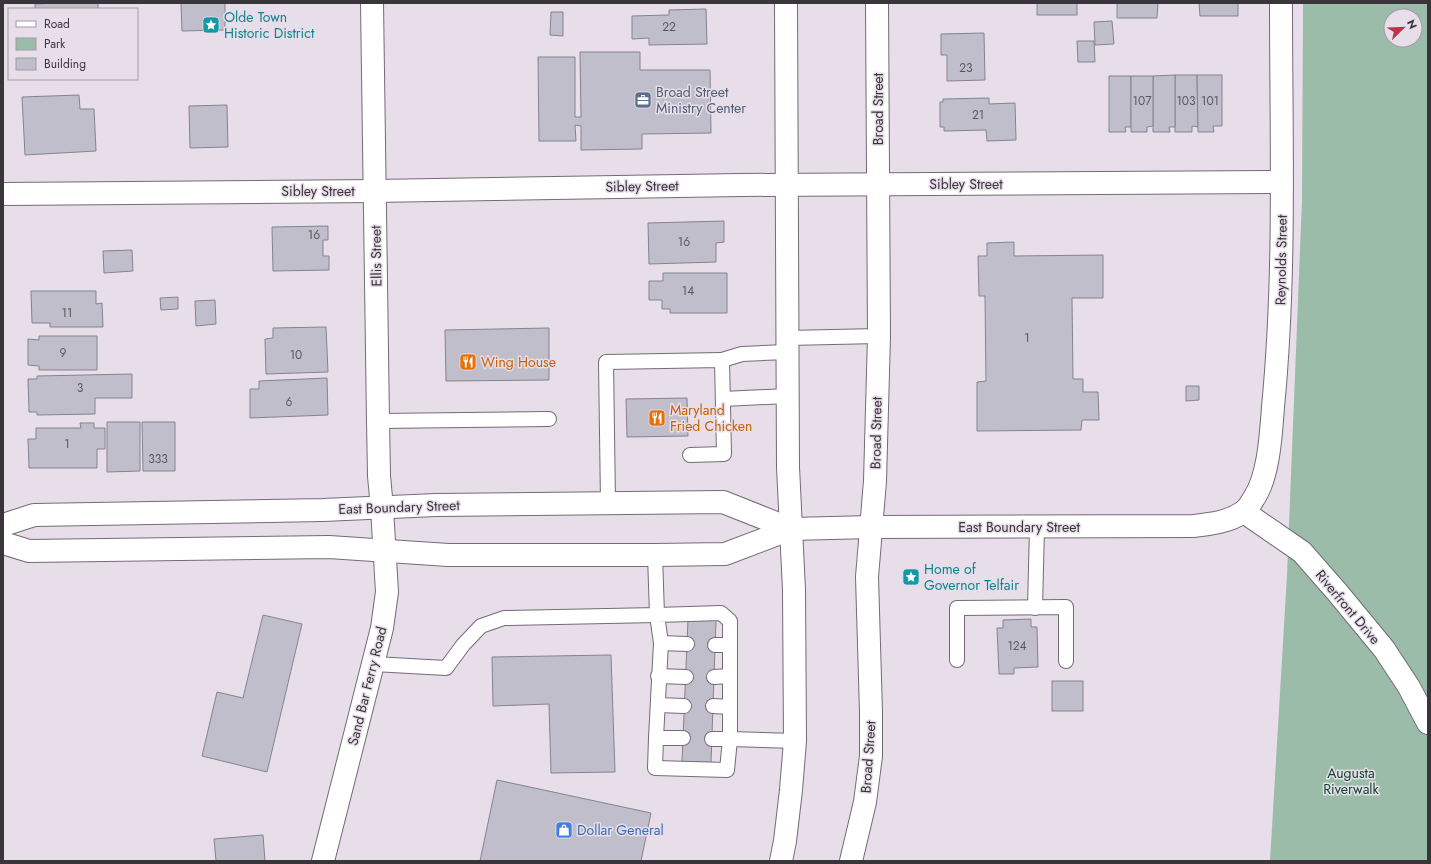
<svg xmlns="http://www.w3.org/2000/svg" width="1431" height="864" font-family="Jost,sans-serif">
	<style>
		.green { fill: #9cbcaa; fill-rule: evenodd }
		.building { fill: #c0becb; stroke: #85838f }
		.lines { fill: none; stroke-linecap: round; stroke-linejoin: round }
		.lane-casing { stroke: #736b75; stroke-width: 16 }
		.street-casing { stroke: #736b75; stroke-width: 24 }
		.secondary-casing { stroke: #736b75; stroke-width: 24 }
		.primary-casing { stroke: #736b75; stroke-width: 24 }
		.lane { stroke: #fff; stroke-width: 14 }
		.street { stroke: #fff; stroke-width: 22 }
		.secondary { stroke: #fff; stroke-width: 22 }
		.primary { stroke: #fff; stroke-width: 22 }
		.labels { text-anchor: middle; dominant-baseline: central; stroke-width: 3; stroke-linejoin: round; paint-order: stroke }
		.number-label { font-size: 12px; fill: #5b575e }
		.culture-label { font-size: 14px; fill: #0d838f; stroke: #e7dee9; text-anchor: start }
		.service-label { font-size: 14px; fill: #4e5e75; stroke: #e7dee9; text-anchor: start }
		.street-label { font-size: 14px; fill: #39353a; stroke: #e7dee9 }
		.food-label { font-size: 14px; fill: #c56008; stroke: #e7dee9; text-anchor: start }
		.park-label { font-size: 14px; fill: #0c442d; stroke: #e7dee9 }
		.shop-label { font-size: 14px; fill: #366cbe; stroke: #e7dee9; text-anchor: start }
	</style>
	<rect width="100%" height="100%" fill="#e7dee9"/>
	<!-- green -->
	<path class="green" d="M1303 3H1428V861H1270L1287 575 1302 200ZM1391 16H1415V40H1391Z"/>
	<!-- building -->
	<g class="building">
		<polygon points="58,3 98,3 98,9 35,9 35,4"/>
		<polygon points="181,3 225,3 225,30 182,31"/>
		<rect x="1037" y="3" width="40" height="12"/>
		<polygon points="1117,3 1158,3 1157,18 1117,18"/>
		<polygon points="1199,3 1238,3 1238,16 1200,16"/>
		<polygon points="706,9 707,44 649,45 649,38 632,39 632,16 669,15 669,10"/>
		<polygon points="551,12 563,12 563,36 550,35"/>
		<polygon points="1112,21 1114,44 1095,45 1094,22"/>
		<polygon points="984,33 985,80 947,81 947,55 941,55 941,34"/>
		<polygon points="1077,41 1094,41 1095,62 1078,62"/>
		<polygon points="580,52 640,52 640,70 710,70 711,133 642,134 642,149 581,150 581,126 575,125 576,141 539,141 538,57 575,57 575,117 581,117"/>
		<polygon points="1175,75 1197,75 1198,127 1192,126 1192,132 1175,132"/>
		<polygon points="1175,75 1175,127 1169,127 1170,132 1153,132 1153,76"/>
		<polygon points="1197,75 1222,75 1222,126 1213,126 1214,132 1198,132"/>
		<polygon points="1109,76 1131,76 1131,127 1125,127 1126,132 1109,132"/>
		<polygon points="1131,76 1153,76 1153,126 1147,127 1147,132 1131,132"/>
		<polygon points="79,95 80,109 94,109 96,151 25,155 22,97"/>
		<polygon points="989,98 989,104 1015,103 1016,140 987,141 986,130 944,131 944,127 940,127 940,102 943,102 943,99"/>
		<polygon points="227,105 228,147 190,148 189,106"/>
		<polygon points="724,221 724,242 716,243 716,262 649,264 648,223"/>
		<polygon points="328,226 328,240 323,240 323,256 329,256 329,270 273,271 272,227"/>
		<polygon points="1014,242 1014,256 1103,255 1103,298 1072,298 1073,379 1083,379 1083,392 1098,392 1099,420 1082,420 1081,430 977,431 977,382 986,381 985,296 979,296 978,256 987,256 987,243"/>
		<polygon points="132,250 133,271 104,273 103,251"/>
		<polygon points="663,273 727,273 727,313 670,313 670,309 662,309 662,300 649,300 649,281 663,281"/>
		<polygon points="31,291 96,291 96,304 102,303 103,327 50,327 50,323 32,323"/>
		<polygon points="178,297 178,309 161,310 160,298"/>
		<polygon points="215,300 216,324 196,326 195,301"/>
		<polygon points="326,327 328,372 266,374 265,339 273,338 273,328"/>
		<polygon points="549,328 549,380 446,381 445,330"/>
		<polygon points="39,336 97,336 97,370 39,370 39,366 28,365 28,339 39,340"/>
		<polygon points="132,374 132,398 95,398 95,414 37,415 37,412 29,412 28,379 37,379 37,376"/>
		<polygon points="327,378 328,415 250,418 250,389 259,389 259,381"/>
		<polygon points="1186,386 1199,386 1199,400 1186,401"/>
		<polygon points="687,398 688,436 627,437 626,399"/>
		<polygon points="107,422 140,422 140,471 107,472"/>
		<polygon points="142,422 175,422 175,471 143,471"/>
		<polygon points="80,423 94,423 94,428 105,428 105,449 97,449 97,468 29,468 28,439 36,439 36,428 81,428"/>
		<polygon points="263,615 302,624 267,772 202,756 217,692 243,698"/>
		<polygon points="688,619 716,620 711,763 682,762"/>
		<polygon points="1031,619 1031,627 1037,627 1038,667 1014,668 1014,674 999,674 997,628 1003,628 1003,620"/>
		<polygon points="611,655 615,772 551,773 549,704 493,706 492,657"/>
		<rect x="1052" y="681" width="31" height="30"/>
		<polygon points="497,780 651,813 641,861 480,861"/>
		<polygon points="263,835 265,861 216,861 214,839"/>
	</g>
	<g class="lines">
		<!-- lane casing -->
		<g class="lane-casing">
			<g id="lane">
				<polyline points="787,338 879,336"/>
				<polyline points="722,360 742,354 787,352"/>
				<polyline points="723,399 787,396"/>
				<polyline points="378,421 549,419"/>
				<polyline points="608,503 606,362 722,360 724,454 690,455"/>
				<polyline points="1035,608 1037,527"/>
				<polyline points="661,643 687,644"/>
				<polyline points="715,645 730,645"/>
				<polyline points="957,660 957,608 1066,607 1066,661"/>
				<polyline points="374,664 446,668 463,645 481,626 504,618 657,615 655,555"/>
				<polyline points="658,676 686,677"/>
				<polyline points="714,677 730,676"/>
				<polyline points="658,705 684,706"/>
				<polyline points="713,706 730,707"/>
				<polyline points="656,738 683,738"/>
				<polyline points="712,739 730,739 727,770 655,768 656,738 661,643 657,615 721,613 730,621 730,739 795,741"/>
			</g>
		</g>
		<!-- street casing -->
		<g class="street-casing">
			<g id="street">
				<polyline points="372,3 378,421 379,476 382,508"/>
				<polyline points="3,194 375,191 741,185 1281,182"/>
				<polyline points="1244,512 1302,552 1337,592 1384,649 1409,687 1428,723"/>
			</g>
		</g>
		<!-- secondary casing -->
		<g class="secondary-casing">
			<g id="secondary">
				<path d="M872 527 1194 526C1211 524 1229 522 1243 512 1248 509 1251 503 1254 498 1269 476 1271 433 1273 407 1286 273 1281 138 1281 3"/>
				<polyline points="323,861 382,628 387,592 382,508"/>
			</g>
		</g>
		<!-- primary casing -->
		<g class="primary-casing">
			<g id="primary">
				<polyline points="3,525 34,515 323,510 436,505 723,502 791,529"/>
				<polyline points="3,543 29,551 329,547 448,555 655,555 725,554 791,529 872,527"/>
				<polyline points="781,861 785,841 791,790 795,741 794,590 788,467 786,3"/>
				<polyline points="851,861 865,802 871,756 871,712 867,577 875,481 879,336 877,3"/>
			</g>
		</g>
		<!-- lane -->
		<use href="#lane" class="lane"/>
		<!-- street -->
		<use href="#street" class="street"/>
		<!-- secondary -->
		<use href="#secondary" class="secondary"/>
		<!-- primary -->
		<use href="#primary" class="primary"/>
	</g>
	<!-- icons -->
	<defs>
		<g id="sight-square" transform="scale(0.9)"><rect x="-9" y="-9" width="18" height="18" rx="4" fill="#0f9aa8" stroke="#e7dee9"/><path d="M0-6L1.8-2.2L6-1.7L2.9 1.2L3.7 5.4L0 3.3L-3.7 5.4L-2.9 1.2L-6-1.7L-1.8-2.2Z" fill="#fff"/></g>
		<g id="office-square" transform="scale(0.9)"><rect x="-9" y="-9" width="18" height="18" rx="4" fill="#5c6f8a" stroke="#e7dee9"/><path d="M-6-3h4V-5.5h4V-3h4V5H-6ZM-1-4.5V-3h2v-1.5ZM-6 0V1H6V0Z" fill="#fff"/></g>
		<g id="restaurant-square" transform="scale(0.9)"><rect x="-9" y="-9" width="18" height="18" rx="4" fill="#e8710a" stroke="#e7dee9"/><path d="M-5-6h1v4h1v-4h1v4h1v-4h1v5L-1.5 .5V6h-2V.5L-5-1ZM5-6V6H3V1.5H1.5Q1.5-4 5-6Z" fill="#fff"/></g>
		<g id="shop-square" transform="scale(0.9)"><rect x="-9" y="-9" width="18" height="18" rx="4" fill="#3f7fe0" stroke="#e7dee9"/><path d="M-5-2.5h2.3a2.7 3.5 0 0 1 5.4 0H5L5.5 6h-11ZM-1.5-2.5h3a1.5 2.3 0 0 0-3 0Z" fill="#fff"/></g>
	</defs>
	<g fill-rule="evenodd">
		<use href="#sight-square" x="211" y="25"/>
		<use href="#office-square" x="643" y="100"/>
		<use href="#restaurant-square" x="468" y="362"/>
		<use href="#restaurant-square" x="657" y="418"/>
		<use href="#sight-square" x="911" y="577"/>
		<use href="#shop-square" x="564" y="830"/>
	</g>
	<g class="labels">
		<!-- number labels -->
		<g class="number-label">
			<text x="669" y="27">22</text>
			<text x="966" y="68">23</text>
			<text x="1142" y="101">107</text>
			<text x="1186" y="101">103</text>
			<text x="1210" y="101">101</text>
			<text x="978" y="115">21</text>
			<text x="314" y="235">16</text>
			<text x="684" y="242">16</text>
			<text x="688" y="291">14</text>
			<text x="67" y="313">11</text>
			<text x="1027" y="338">1</text>
			<text x="63" y="353">9</text>
			<text x="296" y="355">10</text>
			<text x="80" y="388">3</text>
			<text x="289" y="402">6</text>
			<text x="67" y="444">1</text>
			<text x="158" y="459">333</text>
			<text x="1017" y="646">124</text>
		</g>
		<!-- culture labels -->
		<g class="culture-label">
			<text x="224" y="17">Olde Town<tspan x="224" dy="16">Historic District</tspan></text>
			<text x="924" y="569">Home of<tspan x="924" dy="16">Governor Telfair</tspan></text>
		</g>
		<!-- service labels -->
		<g class="service-label">
			<text x="656" y="92">Broad Street<tspan x="656" dy="16">Ministry Center</tspan></text>
		</g>
		<!-- street labels -->
		<g class="street-label">
			<text transform="translate(878 109) rotate(-90)">Broad Street</text>
			<text x="966" y="184">Sibley Street</text>
			<text transform="translate(642 186) rotate(-1)">Sibley Street</text>
			<text x="318" y="191">Sibley Street</text>
			<text transform="translate(376 256) rotate(-91)">Ellis Street</text>
			<text transform="translate(1281 260) rotate(-89)">Reynolds Street</text>
			<text transform="translate(876 433) rotate(-89)">Broad Street</text>
			<text transform="translate(399 507) rotate(-2)">East Boundary Street</text>
			<text x="1019" y="527">East Boundary Street</text>
			<text transform="translate(1348 607) rotate(50)">Riverfront Drive</text>
			<text transform="translate(367 686) rotate(-76)">Sand Bar Ferry Road</text>
			<text transform="translate(868 757) rotate(-86)">Broad Street</text>
		</g>
		<!-- food labels -->
		<g class="food-label">
			<text x="481" y="362">Wing House</text>
			<text x="670" y="410">Maryland<tspan x="670" dy="16">Fried Chicken</tspan></text>
		</g>
		<!-- park labels -->
		<g class="park-label">
			<text x="1351" y="773">Augusta<tspan x="1351" dy="16">Riverwalk</tspan></text>
		</g>
		<!-- shop labels -->
		<g class="shop-label">
			<text x="577" y="830">Dollar General</text>
		</g>
	</g>
	<!-- border -->
	<rect width="1431" height="864" fill="none" stroke="#39353a" stroke-width="8"/>
	<!-- legend -->
	<rect x="8" y="8" width="130" height="72" fill="#e7dee9" stroke="#a19aa3"/>
	<rect x="16" y="21" width="20" height="6" fill="#ffffff" stroke="#a19aa3"/>
	<text x="44" y="28" font-size="12" fill="#39353a">Road</text>
	<rect x="16" y="38" width="20" height="12" fill="#9cbcaa" stroke="#a19aa3"/>
	<text x="44" y="48" font-size="12" fill="#39353a">Park</text>
	<rect x="16" y="58" width="20" height="12" fill="#c0becb" stroke="#a19aa3"/>
	<text x="44" y="68" font-size="12" fill="#39353a">Building</text>
	<!-- north arrow -->
	<g transform="translate(1403 28) rotate(67)"><circle r="19" fill="#e7dee9" stroke="#a19aa3"/>
	<path d="M0-3L7 15L0 10L-7 15Z" fill="#c2324b"/>
	<text y="-6" font-size="11" font-weight="bold" text-anchor="middle" fill="#39353a">N</text>
	</g>
</svg>
